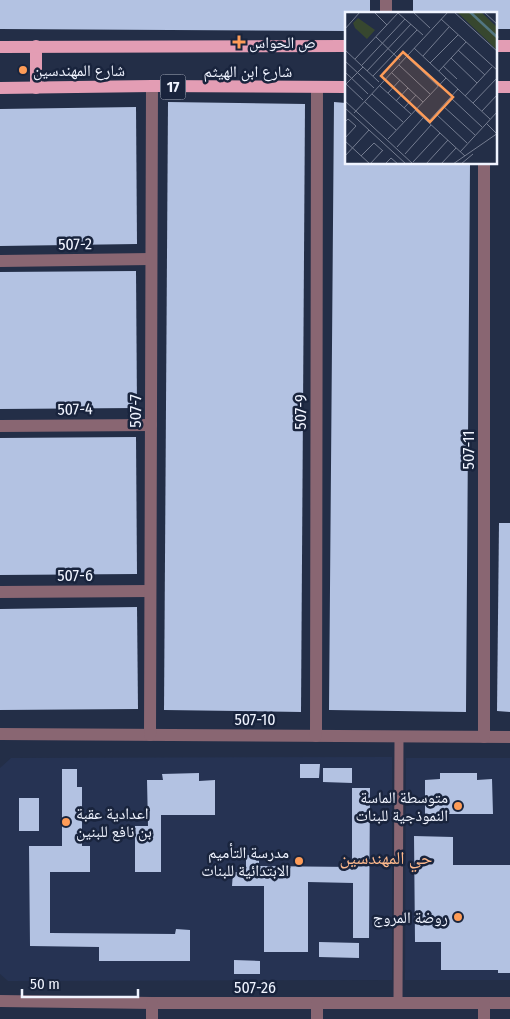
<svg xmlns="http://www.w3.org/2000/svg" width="510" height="1019" font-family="'Fira Sans Condensed','Noto Naskh Arabic',sans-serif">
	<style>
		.built { fill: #263353 }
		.building { fill: #b3c2e2 }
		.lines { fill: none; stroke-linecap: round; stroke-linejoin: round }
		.service { stroke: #896672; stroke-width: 9 }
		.minor { stroke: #896672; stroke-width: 12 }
		.primary { stroke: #e39db4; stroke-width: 12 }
		.poi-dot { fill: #fe9c58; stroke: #19243d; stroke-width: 2 }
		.labels { text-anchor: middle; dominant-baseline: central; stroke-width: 5; stroke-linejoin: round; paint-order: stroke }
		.shield { fill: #19243d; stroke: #b0b6c5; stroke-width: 1 }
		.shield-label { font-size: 15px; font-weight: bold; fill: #f0f4ff }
		.poi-label { font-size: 16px; fill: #f0f4ff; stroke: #19243d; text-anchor: start }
		.street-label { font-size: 16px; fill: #f0f4ff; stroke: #19243d }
		.neighbourhood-label { font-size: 18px; fill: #feb98c; stroke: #19243d }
		.inset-river { fill: none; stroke: #527681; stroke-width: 2.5 }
		.inset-road { fill: none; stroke: #757d91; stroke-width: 1 }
		.view { fill: #fe9c58; fill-opacity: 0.15; stroke: #fe9c58; stroke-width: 2.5 }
		.inset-edge { fill: none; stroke: #f0f4ff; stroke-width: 2.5 }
	</style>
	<rect width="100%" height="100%" fill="#232e47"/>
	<!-- built -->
	<g class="built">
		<polygon points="392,757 392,980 8,981 0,974 0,768 11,758"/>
		<polygon points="406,758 510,758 510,980 405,980"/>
	</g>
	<!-- building -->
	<g class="building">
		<polygon points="0,0 370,0 370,14 346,14 346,31 0,29"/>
		<polygon points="413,0 510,0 510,29 496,29 496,14 413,14"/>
		<polygon points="168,102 305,104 301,712 164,710"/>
		<polygon points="334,102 346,103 346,164 470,164 466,712 329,710"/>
		<polygon points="136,107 137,244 0,246 0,109"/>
		<polygon points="136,271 137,408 0,409 0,272"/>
		<polygon points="136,437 137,574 0,575 0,438"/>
		<polygon points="499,523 510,523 510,712 497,711"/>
		<polygon points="137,607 138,709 0,710 0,609"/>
		<polygon points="300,764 320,764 319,778 300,778"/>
		<polygon points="323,768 352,768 352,783 323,782"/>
		<polygon points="62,769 77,769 77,787 82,787 82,846 90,846 90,872 50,872 50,933 175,934 176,929 190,930 190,961 99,961 99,947 30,946 29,846 62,846"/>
		<polygon points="199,773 199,781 215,780 215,815 161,815 161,872 135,872 135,826 148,826 147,780 163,780 162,774"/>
		<polygon points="440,773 477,773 477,780 492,779 493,814 425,814 425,780 440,779"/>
		<polygon points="352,788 370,788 369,938 353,938 353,883 308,882 308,952 264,952 264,886 232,886 233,872 246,873 246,855 259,855 259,866 352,867"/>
		<rect x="19" y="798" width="20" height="33"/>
		<polygon points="414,836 453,837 453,865 510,865 510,973 498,973 498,970 441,970 441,942 415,942"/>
		<polygon points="319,942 359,943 359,958 319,957"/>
		<polygon points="234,960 260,961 260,974 234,974"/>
	</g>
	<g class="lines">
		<!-- service -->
		<polyline class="service" points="398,1003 399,737"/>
		<!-- minor -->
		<g class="minor">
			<polyline points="386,0 386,14"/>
			<polyline points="0,261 151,259"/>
			<polyline points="0,426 151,425"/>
			<polyline points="0,592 150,591"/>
			<polyline points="0,734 510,737"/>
			<polyline points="150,735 152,86"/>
			<polyline points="316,736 317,87"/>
			<polyline points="484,737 484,164"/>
			<polyline points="0,1001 152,1003 510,1003"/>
			<polyline points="317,1003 317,1019"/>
			<polyline points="484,1003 484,1019"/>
			<polyline points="152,1019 152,1003"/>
		</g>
		<!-- primary -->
		<g class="primary">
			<polyline points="36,46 36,88"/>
			<polyline points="496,46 510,46"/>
			<polyline points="0,47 346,46"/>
			<polyline points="496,87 510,87"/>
			<polyline points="0,88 152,86 346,87"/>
		</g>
	</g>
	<!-- markers -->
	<g class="poi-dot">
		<path d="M236.5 34.5h5v5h5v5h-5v5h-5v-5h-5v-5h5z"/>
		<circle cx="23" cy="70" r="5"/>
		<circle cx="458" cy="806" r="5"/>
		<circle cx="66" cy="822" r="5"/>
		<circle cx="299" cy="861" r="5"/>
		<circle cx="458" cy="917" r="5"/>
	</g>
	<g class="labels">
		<!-- shield labels -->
		<rect class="shield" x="160.5" y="74.5" width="25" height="25" rx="4"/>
		<g class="shield-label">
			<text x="173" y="87">17</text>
		</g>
		<!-- poi labels -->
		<g class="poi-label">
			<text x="249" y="42">ص الحواس</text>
			<text x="33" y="70">شارع المهندسين</text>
			<text x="448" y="797" text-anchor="end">متوسطة الماسة<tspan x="448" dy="18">النموذجية للبنات</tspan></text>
			<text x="76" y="813">اعدادية عقبة<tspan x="76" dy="18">بن نافع للبنين</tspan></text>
			<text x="289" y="852" text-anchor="end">مدرسة التأميم<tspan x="289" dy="18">الابتدائية للبنات</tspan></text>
			<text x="448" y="917" text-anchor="end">روضة المروج</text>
		</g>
		<!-- street labels -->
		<g class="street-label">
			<text x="248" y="71">شارع ابن الهيثم</text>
			<text transform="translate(75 244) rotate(-1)">507-2</text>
			<text transform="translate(75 409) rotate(-1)">507-4</text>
			<text transform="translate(135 411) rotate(-90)">507-7</text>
			<text transform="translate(300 412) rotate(-90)">507-9</text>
			<text transform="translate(468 450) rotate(-90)">507-11</text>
			<text x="75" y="575">507-6</text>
			<text x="255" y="719">507-10</text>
			<text x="255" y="987">507-26</text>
		</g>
		<!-- neighbourhood labels -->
		<g class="neighbourhood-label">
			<text x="386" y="858">حي المهندسين</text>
		</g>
	</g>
	<!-- overview -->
	<g transform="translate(345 12)">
		<rect width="152" height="152" fill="#232e47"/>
		<path d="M112 0H136L152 15V38ZM13 6 30 18 22 27 10 16 8 11Z" fill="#37472f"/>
		<path class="inset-river" d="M125 0 153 26"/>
		<path class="inset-road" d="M29 0 42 13M68 0 85 16M109 0 153 40M139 0 153 13M53 1 78 23M96 7 153 59M0 17 15 0M31 25 55 48M69 36 145 107M0 38 34 70M113 38 140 63M78 44 104 15M62 45 93 74M106 46 132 71M10 47 53 1M0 49 29 76M85 51 113 23M17 53 60 7M54 53 85 82M98 54 112 67M22 59 66 12M94 59 121 30M0 60 23 82M47 61 78 90M28 64 72 18M0 71 18 88M0 73 18 55M35 74 66 102M43 81 55 68M27 82 58 110M120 84 147 55M106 86 137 115M0 89 68 152M51 89 63 76M20 90 51 118M128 91 153 65M98 94 130 123M0 96 61 152M59 96 71 83M70 98 120 144M137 99 153 82M9 101 103 0M91 102 122 131M0 110 3 107 11 114 0 126M83 110 113 77M141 111 152 122M43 127 101 66M0 129 25 152M52 135 78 106M115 140 153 99M60 142 86 113M0 144 24 118M16 144 29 131 38 139M68 150 95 121M25 152 38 138M40 152 46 146 53 152M81 152 103 128M96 152 111 136M108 152 153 121M116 152 128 142"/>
		<path class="view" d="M58 40 108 85 85 110 36 64Z"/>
		<rect width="152" height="152" class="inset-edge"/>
	</g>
	<!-- scale -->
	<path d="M22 989v8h116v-8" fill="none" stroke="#f0f4ff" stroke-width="2.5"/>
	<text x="30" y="989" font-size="15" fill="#f0f4ff" stroke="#19243d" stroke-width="4" paint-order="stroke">50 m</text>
</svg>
